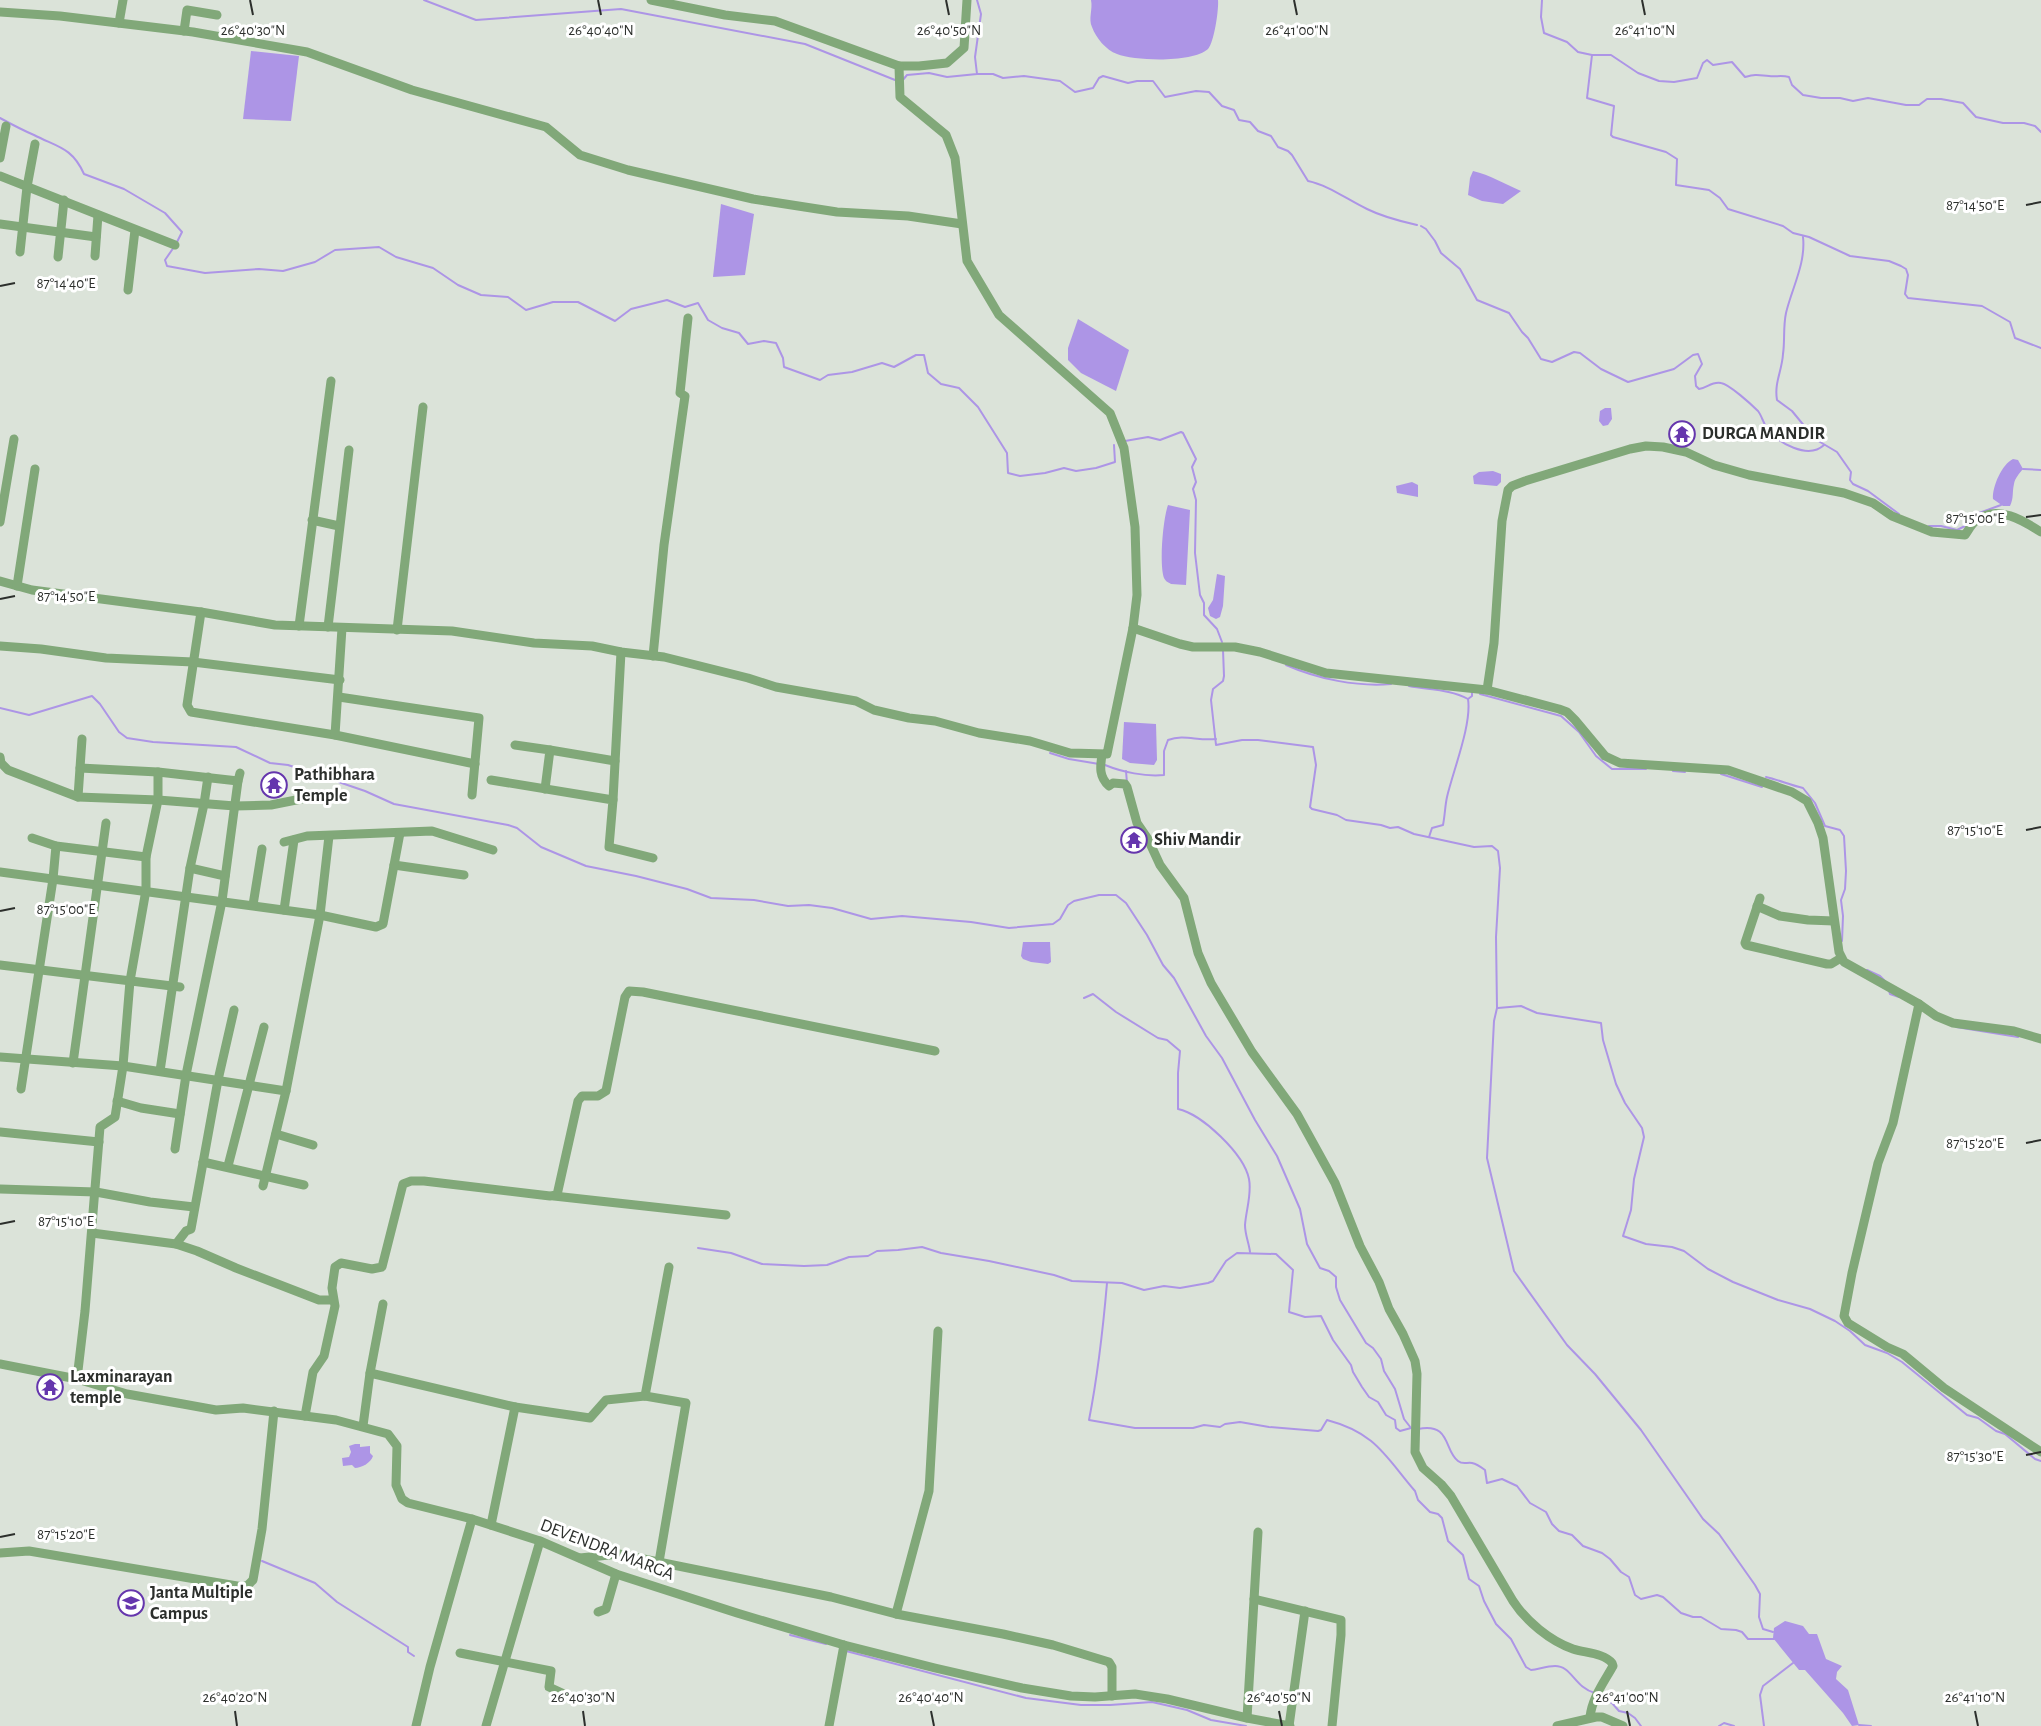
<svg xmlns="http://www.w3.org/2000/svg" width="2041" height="1726" font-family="'Alegreya Sans',sans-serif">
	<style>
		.water { fill: #ad95e6 }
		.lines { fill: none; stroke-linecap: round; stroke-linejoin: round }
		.stream { stroke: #ad95e6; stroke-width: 2 }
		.minor { stroke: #81a879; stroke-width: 9 }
		.ticks { fill: none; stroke: #2c2f2c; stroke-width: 2 }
		.labels { text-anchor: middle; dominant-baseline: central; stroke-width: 6; stroke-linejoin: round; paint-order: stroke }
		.poi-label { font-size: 18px; font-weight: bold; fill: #2c2f2c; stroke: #fff; text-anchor: start }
		.street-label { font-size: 18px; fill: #2c2f2c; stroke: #fff }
		.ticks-label { font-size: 15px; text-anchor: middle; fill: #2c2f2c; stroke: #fff; stroke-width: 6; stroke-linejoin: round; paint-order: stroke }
	</style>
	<rect width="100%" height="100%" fill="#dbe3d9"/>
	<!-- water -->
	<g class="water">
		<path d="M1091 0H1218C1219 9 1214 43 1208 49 1193 63 1135 61 1117 54 1106 50 1096 38 1092 27 1088 19 1093 9 1091 0Z"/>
		<polygon points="251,51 299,56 291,121 243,119"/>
		<path d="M1473 171C1490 175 1505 184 1521 191L1503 204 1482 201 1468 195 1470 178Z"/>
		<polygon points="721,204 754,214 745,275 713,277"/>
		<polygon points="1078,319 1129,350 1116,391 1081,373 1068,360 1068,348"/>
		<polygon points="1605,408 1611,408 1612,419 1608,425 1603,426 1599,421 1600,411"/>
		<path d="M2013 459 2018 460 2023 469C2019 474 2015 478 2014 484 2012 492 2014 498 2010 506H2003L1993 499C1992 487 2002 464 2013 459Z"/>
		<polygon points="1479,472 1493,471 1501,474 1501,482 1497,486 1474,484 1473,476"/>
		<polygon points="1412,482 1418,485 1418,497 1397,493 1396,486"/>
		<path d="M1168 505 1190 510 1186 585 1171 584C1168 582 1166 582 1164 578 1159 564 1163 519 1168 505Z"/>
		<polygon points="1217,574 1225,576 1223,606 1220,617 1216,619 1210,616 1208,608 1213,600"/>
		<polygon points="1124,722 1156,724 1157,760 1154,765 1130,763 1122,759"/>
		<polygon points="1023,942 1050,942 1051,962 1048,964 1031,962 1023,959 1021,956"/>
		<path d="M355 1444H360V1447L370 1446V1453L373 1456C371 1463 361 1468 355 1468L352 1465 343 1466 342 1458 349 1457 351 1452 349 1446Z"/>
		<polygon points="1785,1621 1803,1626 1809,1634 1817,1634 1826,1659 1842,1666 1837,1672 1836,1679 1848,1690 1859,1725 1852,1726 1843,1713 1805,1670 1799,1670 1773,1638 1774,1628"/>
	</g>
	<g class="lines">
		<!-- stream -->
		<g class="stream">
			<polyline points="424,0 476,20 621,9 805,44 895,80"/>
			<path d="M1542 0 1541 17 1544 33 1567 42 1578 52 1592 55H1611L1638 73 1659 81 1674 82 1697 78 1703 63 1707 60 1713 65 1732 62 1745 77C1757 74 1757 75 1769 76 1776 77 1781 75 1789 77L1792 85 1803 95 1821 98H1840L1853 101 1868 98 1906 105H1919L1927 99H1941L1963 103 1976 117 2003 123H2024L2035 126 2041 132"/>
			<polyline points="1592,55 1587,98 1614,106 1611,135 1613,137 1666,152 1677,159 1676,185 1709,190 1720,198 1728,209 1783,226 1793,233 1809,237 1850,256 1889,261 1901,266 1906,269 1908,275 1905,294 1908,298 1982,306 2010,322 2015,338 2041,348"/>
			<path d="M977 74H993L1003 78 1024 76 1060 81 1075 92 1093 88 1099 78 1103 76 1128 83 1137 81H1153L1165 97 1196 91 1209 92 1222 106 1234 110 1239 120 1250 122 1258 131 1271 136 1278 147 1288 151 1292 155 1308 181C1328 185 1348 200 1367 209 1383 217 1399 221 1417 225"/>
			<polyline points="902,81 907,75 929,73 947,77 977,74 975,57 981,14 977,0"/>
			<path d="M0 118C11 124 22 130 34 135 57 147 72 147 84 174L124 189 165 213 182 232 177 242"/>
			<path d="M1421 226 1426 229 1435 241 1441 253 1460 269 1477 300 1509 313 1522 332 1528 338 1541 359 1552 362 1574 352 1580 353 1601 369 1628 382 1674 369 1693 355 1698 354 1702 364 1695 376 1696 386 1699 389C1707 388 1712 381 1721 383 1729 384 1752 405 1758 411 1762 416 1763 423 1767 428 1778 443 1808 460 1824 445"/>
			<path d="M1803 237C1806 263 1792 288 1786 313 1783 327 1785 341 1783 354 1782 371 1774 383 1777 400L1792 411 1815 439 1837 452 1851 472 1850 480 1853 484 1868 491 1899 514"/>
			<polyline points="174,247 165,260 167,266 205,273 259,269 283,271 315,262 335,250 379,247 396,257 433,268 458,285 481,295 508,297 526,310 553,302 578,302 615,321 631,309 667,300 685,307 698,303 708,320 722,328 739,333 748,344 764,341 776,343 783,358 784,367 820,380 828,375 852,372 882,363 894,367 916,355 924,355 928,373 941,384 959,388 978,407 1007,453 1008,473 1020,476 1045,473 1064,468 1076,471 1096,468 1115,462 1114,445"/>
			<polyline points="1125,441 1148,437 1160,440 1181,432 1183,433 1196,459 1192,467 1196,482 1193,489 1196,500 1195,553 1200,595 1204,603 1204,615 1217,629 1222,642"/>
			<polyline points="2023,469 2041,470"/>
			<polyline points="1974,517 1979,513 2001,505"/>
			<polyline points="1929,526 1941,526 1957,530 1967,525"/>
			<polyline points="1223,650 1224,676 1223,681 1213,689 1211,700 1216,745 1242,740 1258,740 1313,747 1316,765 1310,807 1312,809 1337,815 1346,820 1381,825 1390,828 1398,827 1414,834 1474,847 1492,846 1498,851 1500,868 1496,937 1497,1008 1494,1021 1487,1158 1514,1271 1567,1345 1595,1374 1641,1430 1703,1519 1719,1534 1755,1585 1760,1594 1759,1617 1763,1629 1773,1632"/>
			<path d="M1286 665C1318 679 1357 687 1391 684"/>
			<path d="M1409 686C1429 690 1450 689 1468 699L1472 696V691"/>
			<polyline points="1480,694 1561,716 1579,732 1596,756 1612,769 1646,769"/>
			<polyline points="0,708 29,715 92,696 100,704 119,732 127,738 153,742 236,747 270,763 288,765 321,776 365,791 394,804 508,825 517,828 541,847 586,866 636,876 687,889 711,898 754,900 788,906 809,905 832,908 871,919 902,916 971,922 1009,928 1053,924 1060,919 1068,905 1074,901 1099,895 1116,895 1126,903 1147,935 1163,965 1174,978 1206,1036 1222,1058 1255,1120 1277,1156 1300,1209 1307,1244 1320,1268 1329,1271 1336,1277 1336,1287 1340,1300 1366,1343 1373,1348 1381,1359 1384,1371 1395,1389 1404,1419 1411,1428 1400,1431 1396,1428 1395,1420 1386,1415 1378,1402 1369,1397 1362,1387 1353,1372 1351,1365 1333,1340 1321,1316 1305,1317 1289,1312 1293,1270 1276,1254 1237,1253 1226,1261 1213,1281 1208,1283 1180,1288 1164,1286 1144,1290 1122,1283 1072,1281 1054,1275 989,1261 941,1253 922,1247 898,1250 877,1251 868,1256 849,1257 827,1265 804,1266 762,1264 731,1253 698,1248"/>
			<polyline points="1050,753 1069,759 1099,764"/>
			<path d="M1105 765C1122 772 1146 777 1164 775V751L1168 740C1184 734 1197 741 1216 739"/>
			<polyline points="1126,771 1127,783"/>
			<polyline points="1673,771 1685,772"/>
			<polyline points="1721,774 1762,787"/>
			<path d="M1766 777C1779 780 1790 785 1803 788L1815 803 1825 826 1840 830 1844 836 1846 871 1845 889 1841 900 1843 916 1842 941"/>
			<path d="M1429 837 1432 828 1443 825C1445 815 1445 806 1447 797 1453 771 1472 724 1468 699"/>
			<polyline points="1867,970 1880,976 1887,983"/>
			<polyline points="1889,991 1890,994 1899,997"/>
			<path d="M1084 998 1093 994 1116 1012 1158 1038 1167 1040 1180 1051 1178 1073V1109C1202 1114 1244 1154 1249 1179 1252 1194 1246 1210 1245 1225 1245 1235 1249 1243 1250 1252"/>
			<polyline points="1498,1008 1521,1006 1537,1013 1601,1023 1603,1040 1616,1084 1625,1103 1642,1128 1644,1137 1634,1179 1631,1210 1623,1236 1646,1244 1672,1247 1684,1251 1708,1269 1733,1282 1778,1300 1810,1309 1835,1321 1850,1331 1865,1345 1887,1353 1902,1362 1967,1415 1978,1418 1996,1431 2005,1434 2035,1459 2041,1461"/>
			<polyline points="1956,1027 2018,1037"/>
			<path d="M1107 1283C1103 1329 1098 1374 1089 1420L1135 1428H1193L1204 1425 1220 1427 1225 1424 1240 1422 1269 1427 1318 1431 1321 1430 1327 1420C1376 1433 1385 1456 1415 1491L1418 1500 1430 1512 1438 1514 1442 1518 1448 1541 1463 1555 1469 1579 1479 1586 1484 1601 1496 1624 1511 1639 1526 1667 1531 1670C1539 1669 1547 1666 1555 1666 1572 1666 1574 1687 1595 1693"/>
			<path d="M1418 1429C1451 1422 1444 1451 1458 1461 1463 1465 1467 1462 1472 1463 1477 1464 1481 1467 1485 1470L1487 1483 1502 1479 1517 1486 1530 1503 1546 1512 1552 1524 1559 1531 1572 1535 1583 1546 1602 1553 1610 1559 1621 1572 1629 1577 1635 1595 1641 1599 1657 1595 1663 1597 1681 1613 1693 1617H1701L1721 1629 1736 1630 1742 1632 1748 1639H1774"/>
			<polyline points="262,1561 315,1583 337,1602 408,1647 408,1652 414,1656"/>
			<polyline points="790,1635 826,1644"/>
			<polyline points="846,1651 1026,1698 1081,1705 1110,1705 1152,1702 1187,1710 1211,1720 1246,1726"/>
			<polyline points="1598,1696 1612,1703 1619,1711 1628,1713 1635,1718 1641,1726"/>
			<polyline points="1859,1725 1871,1726"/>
			<polyline points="1719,1726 1724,1723 1734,1726"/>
			<polyline points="1764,1726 1760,1695 1763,1686 1793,1663"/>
		</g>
		<!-- minor -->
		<g class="minor">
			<polyline points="0,12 60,16 193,32 307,52 412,90 546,127 580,155 628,170 753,199 837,212 908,216 962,224"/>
			<polyline points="119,23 123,0"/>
			<polyline points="184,31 187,10 217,15"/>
			<polyline points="899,66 919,66 947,63 964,48 967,0"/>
			<polyline points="0,158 6,126"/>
			<polyline points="0,176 175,245"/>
			<polyline points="0,224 96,237"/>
			<polyline points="20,252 27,187 35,144"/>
			<polyline points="95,256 98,215"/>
			<polyline points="58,257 64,200"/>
			<polyline points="128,290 135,230"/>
			<polyline points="312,520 339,526"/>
			<polyline points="0,522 14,439"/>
			<polyline points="0,581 32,590 201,612 275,625 452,631 534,643 592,646 621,652 664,657 748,678 776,687 856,701 874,710 909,718 935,721 979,733 1030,741 1070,753 1107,754 1133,628 1137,595 1135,527 1124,448 1110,413 999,315 967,261 955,158 946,135 900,97 899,66 775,21 725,15 651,0"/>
			<polyline points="17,586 35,469"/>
			<polyline points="201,612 187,705 191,712 335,735 475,764"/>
			<polyline points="299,626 331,381"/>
			<polyline points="328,627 349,450"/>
			<polyline points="1133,628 1180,644 1193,647 1235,647 1260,652 1326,673 1487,690 1559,709 1567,712 1575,720 1605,756 1620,763 1728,770 1792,792 1807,801 1818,823 1823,838 1839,952 1844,962 1919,1004 1936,1016 1953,1023 2014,1031 2041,1039"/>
			<polyline points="397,630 423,407"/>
			<polyline points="0,646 41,649 106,658 193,662 340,680"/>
			<polyline points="653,656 664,545 685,396 680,393 688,318"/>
			<path d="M1487 690 1494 643 1502 521 1508 490 1512 486 1525 481 1630 449 1646 446 1663 447 1686 452 1714 465 1749 475 1844 493 1873 503 1892 516 1932 532 1965 535C1968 531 1972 523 1977 520 1997 504 2024 521 2041 532"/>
			<polyline points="339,697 479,718 472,795"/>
			<polyline points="335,735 342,628"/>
			<polyline points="515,745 550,750 545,789"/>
			<polyline points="550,750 615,761"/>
			<path d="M1102 755C1100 767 1099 777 1109 786L1113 783 1125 784 1127 787 1137 823 1148 839 1160 865 1184 898 1198 953 1211 983 1252 1052 1297 1114 1335 1183 1360 1246 1379 1282 1389 1309 1403 1334 1415 1361 1417 1374 1415 1452 1423 1468 1441 1484 1451 1496 1513 1601C1526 1621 1550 1641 1573 1649 1585 1653 1604 1653 1612 1663L1613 1666C1604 1682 1592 1698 1590 1717"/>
			<polyline points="0,757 1,763 8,770 78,797 158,800 235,806 271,805 306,798"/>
			<polyline points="80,768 158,772 238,781"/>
			<polyline points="491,780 613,800 609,847 653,858"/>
			<polyline points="78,797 82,739"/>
			<polyline points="613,800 621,652"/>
			<polyline points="32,838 56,846 146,857"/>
			<polyline points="284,842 307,836 432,831 493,850"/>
			<polyline points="394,865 464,875"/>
			<polyline points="190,868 225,876"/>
			<polyline points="0,872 320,915 376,927 383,924 400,833"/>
			<polyline points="1760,898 1745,943 1746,945 1827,964 1831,964 1841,958"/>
			<polyline points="253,905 262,849"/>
			<polyline points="1757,906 1780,916 1808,920 1834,921"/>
			<polyline points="284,910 294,840"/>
			<polyline points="0,965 180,987"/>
			<polyline points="1919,1004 1893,1123 1878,1163 1852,1273 1844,1316 1848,1323 1887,1347 1903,1354 1944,1388 2041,1452"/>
			<polyline points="0,1057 123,1066 286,1091"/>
			<polyline points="73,1063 106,823"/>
			<polyline points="160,1071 190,868 204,804 208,777"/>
			<polyline points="21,1089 53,879 56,846"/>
			<polyline points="117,1101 141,1108 180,1114"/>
			<polyline points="0,1132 99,1142"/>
			<polyline points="276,1134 313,1145"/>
			<polyline points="175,1149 186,1075 222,901 238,781 240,773"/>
			<polyline points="203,1162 304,1185"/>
			<polyline points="228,1166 264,1027"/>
			<polyline points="263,1186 286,1091 320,915 329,836"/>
			<polyline points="0,1189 96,1192 150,1202 194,1207"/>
			<polyline points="554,1196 726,1215"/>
			<polyline points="92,1233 176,1244 197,1251 236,1268 319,1300 333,1300"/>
			<polyline points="176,1244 186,1231 191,1229 218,1080 234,1010"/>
			<polyline points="0,1364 77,1379 127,1394 183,1404 216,1410 243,1408 336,1420 388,1434 397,1446 396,1485 402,1499 408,1503 472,1519 540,1541 616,1574 737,1613 844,1645 935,1668 1022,1688 1071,1696 1095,1697 1135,1694 1167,1699 1247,1718 1290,1726"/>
			<polyline points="370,1373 383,1304"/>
			<polyline points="77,1379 85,1311 100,1127 115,1117 123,1066 130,981 146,890 146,857 158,800 158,772"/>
			<polyline points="645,1396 669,1267"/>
			<polyline points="515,1407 590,1418 606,1400 645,1396 686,1403 659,1562"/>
			<polyline points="305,1416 313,1372 324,1356 335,1306 332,1288 335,1267 341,1263 372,1269 382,1267 403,1184 411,1181 424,1181 550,1196 557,1195 578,1101 582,1096 598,1096 606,1091 625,997 629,991 643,992 935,1051"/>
			<polyline points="363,1426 370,1373 515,1407 491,1525"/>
			<polyline points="0,1553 29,1551 243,1587 248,1585 253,1580 262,1529 274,1411"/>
			<polyline points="580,1558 619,1554 831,1597 896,1614 1003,1634 1053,1645 1109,1662 1112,1667 1112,1696"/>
			<polyline points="1254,1599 1341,1620 1341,1635 1332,1726"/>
			<polyline points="598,1612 606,1609 616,1574"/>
			<polyline points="896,1614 929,1491 938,1331"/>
			<polyline points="460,1653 551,1671 549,1687 575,1699"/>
			<polyline points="1247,1718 1258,1532"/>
			<polyline points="416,1726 430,1667 472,1519"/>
			<polyline points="486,1726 540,1541"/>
			<polyline points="829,1726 844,1645"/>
			<polyline points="1289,1726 1305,1611"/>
			<polyline points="1557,1726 1596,1717 1602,1717 1623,1726"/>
		</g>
	</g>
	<!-- ticks -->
	<path class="ticks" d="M250 0 253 15M598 0 601 15M946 0 949 15M1294 0 1297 15M1642 0 1645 15M2026 205 2041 202M0 286 15 283M2026 517 2041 515M0 599 15 596M2026 830 2041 827M0 911 15 908M2026 1143 2041 1140M0 1224 15 1221M2026 1455 2041 1452M0 1537 15 1534M235 1711 237 1726M583 1711 585 1726M931 1711 934 1726M1279 1711 1282 1726M1627 1711 1630 1726M1975 1711 1978 1726"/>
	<!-- icons -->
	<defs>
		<g id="temple-ring" transform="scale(1.35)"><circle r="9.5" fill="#fff" stroke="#6536ad" stroke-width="1.5"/><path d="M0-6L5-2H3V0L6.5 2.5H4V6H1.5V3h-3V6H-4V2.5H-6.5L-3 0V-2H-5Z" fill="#6536ad"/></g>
		<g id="university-ring" transform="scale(1.35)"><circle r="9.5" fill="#fff" stroke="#6536ad" stroke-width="1.5"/><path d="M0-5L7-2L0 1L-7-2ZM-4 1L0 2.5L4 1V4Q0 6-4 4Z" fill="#6536ad"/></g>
	</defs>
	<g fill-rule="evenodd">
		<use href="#temple-ring" x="1682" y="434"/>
		<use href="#temple-ring" x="274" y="785"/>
		<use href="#temple-ring" x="1134" y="840"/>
		<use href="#temple-ring" x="50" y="1387"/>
		<use href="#university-ring" x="131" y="1603"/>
	</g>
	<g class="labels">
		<!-- poi labels -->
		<g class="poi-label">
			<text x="1702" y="434">DURGA MANDIR</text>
			<text x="294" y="775">Pathibhara<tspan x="294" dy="21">Temple</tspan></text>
			<text x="1154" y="840">Shiv Mandir</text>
			<text x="70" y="1377">Laxminarayan<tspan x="70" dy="21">temple</tspan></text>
			<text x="150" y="1593">Janta Multiple<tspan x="150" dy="21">Campus</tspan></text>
		</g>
		<!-- street labels -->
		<g class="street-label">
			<text transform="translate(607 1550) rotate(21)">DEVENDRA MARGA</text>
		</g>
	</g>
	<g class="ticks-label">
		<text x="253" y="35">26°40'30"N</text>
		<text x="601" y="35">26°40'40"N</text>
		<text x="949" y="35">26°40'50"N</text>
		<text x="1297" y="35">26°41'00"N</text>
		<text x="1645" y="35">26°41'10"N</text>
		<text x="1975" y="210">87°14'50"E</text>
		<text x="66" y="288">87°14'40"E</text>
		<text x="1975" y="523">87°15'00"E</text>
		<text x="66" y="601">87°14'50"E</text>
		<text x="1975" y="835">87°15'10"E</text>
		<text x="66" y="914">87°15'00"E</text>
		<text x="1975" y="1148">87°15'20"E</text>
		<text x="66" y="1226">87°15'10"E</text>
		<text x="1975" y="1461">87°15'30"E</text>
		<text x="66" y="1539">87°15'20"E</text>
		<text x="235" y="1702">26°40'20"N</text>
		<text x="583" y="1702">26°40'30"N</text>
		<text x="931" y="1702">26°40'40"N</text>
		<text x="1279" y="1702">26°40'50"N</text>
		<text x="1627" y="1702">26°41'00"N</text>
		<text x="1975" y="1702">26°41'10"N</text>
	</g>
</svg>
